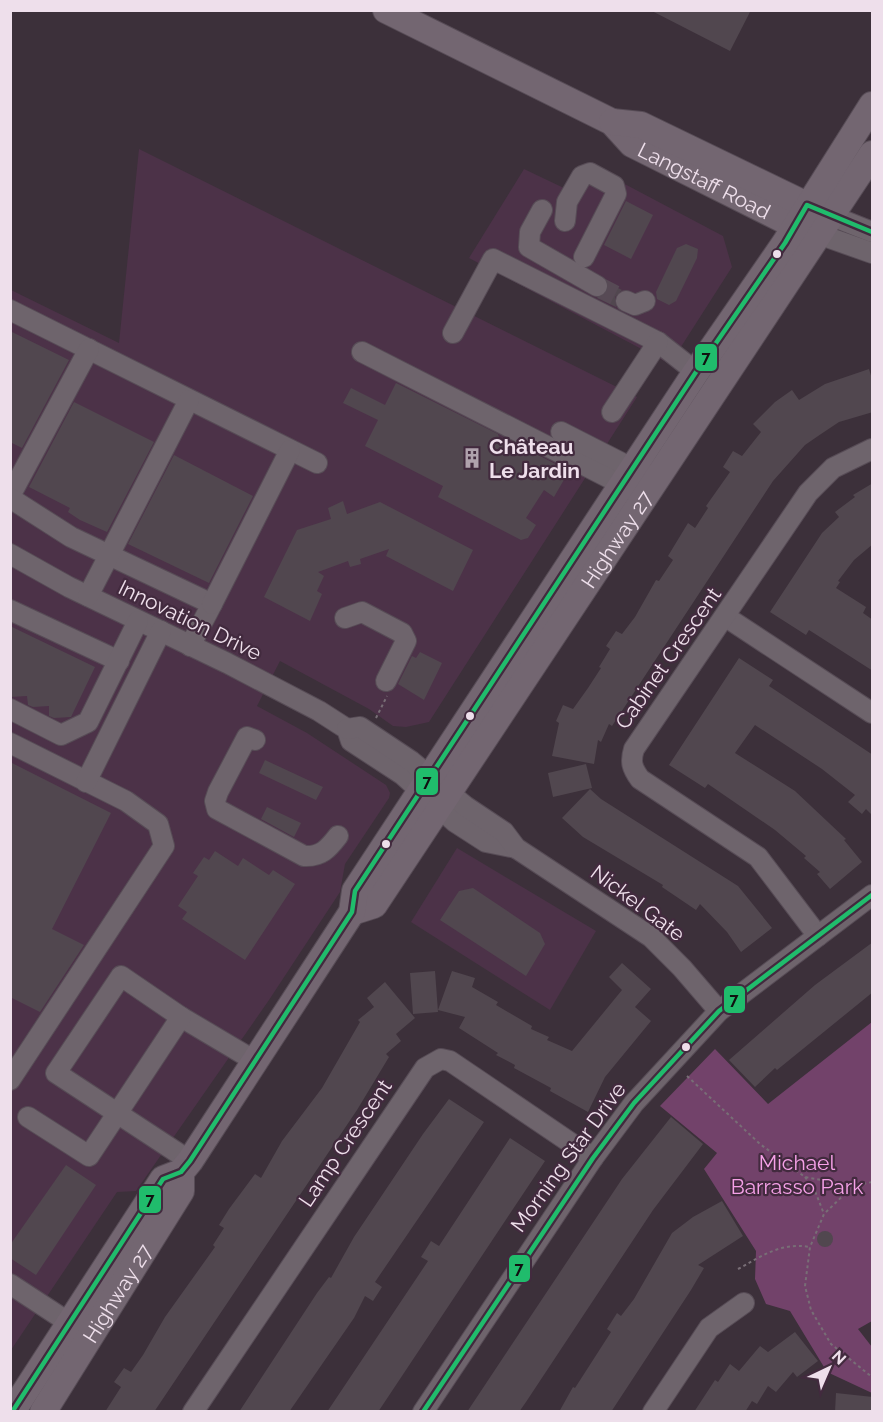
<svg xmlns="http://www.w3.org/2000/svg" width="883" height="1422" font-family="Raleway,sans-serif">
	<style>
		.built { fill: #4c3248 }
		.green { fill: #72426a }
		.building { fill: #51474f }
		.lines { fill: none; stroke-linecap: round; stroke-linejoin: round }
		.minor-tunnel { stroke: #574a55; stroke-width: 20; stroke-dasharray: 20 10; stroke-linecap: butt }
		.minor-casing { stroke: #574c56; stroke-width: 22 }
		.major-casing { stroke: #574c56; stroke-width: 28 }
		.path { stroke: #786e76; stroke-width: 2; stroke-dasharray: 3 3; stroke-linecap: butt }
		.minor { stroke: #6e646c; stroke-width: 20 }
		.major { stroke: #736671; stroke-width: 26 }
		.bus-1-casing { stroke: #422a3e; stroke-width: 9 }
		.bus-1 { stroke: #20bc6c; stroke-width: 4.5 }
		.bus-dot { fill: #eedfeb; stroke: #422a3e; stroke-width: 2 }
		.labels { text-anchor: middle; dominant-baseline: central; stroke-width: 4.5; stroke-linejoin: round; paint-order: stroke }
		.street-label { font-size: 21px; fill: #eedfeb; stroke: #422a3e }
		.poi-label { font-size: 21px; font-weight: bold; fill: #eedfeb; stroke: #422a3e; text-anchor: start }
		.park-label { font-size: 21px; fill: #f6a1e8; stroke: #422a3e }
		.line-badge { stroke: #422a3e; stroke-width: 2 }
		.pale-badge-label { font-size: 16px; text-anchor: middle; font-weight: bold; fill: #111 }
	</style>
	<rect width="100%" height="100%" fill="#3c303a"/>
	<!-- built -->
	<g class="built">
		<polygon points="139,149 637,397 429,722 406,727 393,726 369,709 280,661 257,706 307,733 386,785 390,793 389,798 345,864 340,892 269,1000 136,1191 117,1192 11,1350 11,290 119,343"/>
		<polygon points="585,163 723,236 732,267 670,364 469,258 524,169 568,190"/>
		<polygon points="457,848 596,931 550,1010 411,922"/>
	</g>
	<!-- green -->
	<polygon class="green" points="872,1022 872,1321 858,1329 872,1347 872,1393 827,1372 790,1311 766,1304 755,1279 756,1251 704,1169 717,1153 660,1106 715,1049 768,1104"/>
	<!-- building -->
	<g class="building">
		<polygon points="650,10 751,10 730,51"/>
		<polygon points="626,201 653,215 631,259 604,245"/>
		<polygon points="686,244 698,249 697,258 676,301 669,305 657,299 656,292 677,248"/>
		<polygon points="608,283 622,290 615,297 616,307 597,298 607,292"/>
		<polygon points="10,331 69,360 22,448 10,442"/>
		<polygon points="869,369 873,382 873,412 839,422 821,434 805,445 773,481 612,726 609,724 601,742 598,740 594,764 552,756 559,723 556,721 563,705 573,709 588,688 601,668 599,667 610,649 606,646 616,631 622,634 635,617 656,580 659,581 673,560 668,556 688,523 695,528 708,508 706,506 730,472 723,467 733,451 742,456 761,432 753,424 775,402 792,390 799,400 825,384"/>
		<polygon points="396,383 498,434 501,444 511,441 569,471 554,497 544,490 526,518 536,525 528,538 521,540 438,497 443,486 365,446 378,420 343,403 351,388 385,405"/>
		<polygon points="74,402 154,442 107,532 80,520 68,512 70,508 29,487"/>
		<polygon points="174,455 253,496 209,583 128,544"/>
		<polygon points="873,483 873,544 854,560 838,581 840,582 836,588 866,607 863,613 873,620 873,671 809,630 806,635 770,612 822,533 839,517 835,512 855,497 853,495"/>
		<polygon points="343,501 347,514 380,502 473,550 453,591 386,556 389,549 360,559 361,564 350,567 348,561 318,572 324,576 317,591 322,594 310,621 264,597 297,530 331,519 328,508"/>
		<polygon points="10,626 95,667 71,717 54,718 49,716 49,706 33,707 28,705 27,696 10,697"/>
		<polygon points="420,652 442,663 424,700 398,684 412,656 416,658"/>
		<polygon points="739,658 773,680 769,686 873,755 873,816 866,809 862,814 848,802 855,795 822,769 755,725 735,753 795,791 846,839 844,840 862,862 830,889 817,874 820,872 804,858 806,856 775,830 708,784 705,788 669,765"/>
		<polygon points="265,760 323,787 316,800 259,773"/>
		<polygon points="10,762 111,813 52,929 84,945 40,1012 10,997"/>
		<polygon points="586,764 592,788 553,797 548,773"/>
		<polygon points="590,789 601,799 738,886 772,928 741,952 727,932 700,904 696,910 662,887 663,885 583,837 562,818"/>
		<polygon points="267,807 301,823 294,837 261,819"/>
		<polygon points="215,851 238,866 243,858 269,875 273,870 295,884 245,960 182,919 187,912 178,906 198,876 193,873 204,857 209,860"/>
		<polygon points="473,888 540,933 545,944 526,976 440,920 459,891"/>
		<polygon points="873,942 873,992 777,1070 775,1068 755,1087 729,1060 815,985"/>
		<polygon points="622,963 651,989 635,1007 651,1021 605,1077 588,1112 550,1091 551,1088 514,1068 515,1065 496,1055 498,1053 459,1028 465,1017 438,1010 452,971 475,978 472,987 498,1002 496,1005 532,1026 531,1029 549,1037 547,1040 572,1051 622,990 609,977"/>
		<polygon points="435,971 438,1012 413,1014 410,973"/>
		<polygon points="385,982 415,1018 396,1034 401,1041 386,1054 389,1057 357,1110 154,1412 105,1412 121,1387 114,1382 124,1368 131,1372 143,1355 165,1317 215,1247 213,1245 224,1228 219,1225 229,1209 255,1174 261,1178 282,1141 322,1088 360,1022 358,1020 374,1007 367,998"/>
		<polygon points="449,1099 484,1122 375,1282 382,1287 373,1301 365,1296 354,1318 289,1412 239,1412 317,1293 329,1277 331,1278 354,1237 423,1134"/>
		<polygon points="671,1117 703,1144 653,1210 526,1402 519,1412 467,1412 622,1179"/>
		<polygon points="510,1138 545,1161 392,1391 378,1412 327,1412 428,1261 421,1257 431,1241 439,1246"/>
		<polygon points="66,1165 96,1185 36,1275 10,1258 10,1245"/>
		<polygon points="722,1201 743,1236 698,1265 704,1268 691,1290 611,1412 559,1412 573,1387 575,1388 611,1332 607,1329 617,1313 621,1316 634,1299 672,1233 693,1217"/>
		<circle cx="825" cy="1239" r="8"/>
		<polygon points="795,1332 818,1361 797,1377 793,1372 776,1392 768,1386 757,1404 752,1401 745,1412 694,1412 715,1380 718,1382 730,1364 739,1371 760,1346 768,1352"/>
		<polygon points="836,1393 873,1397 873,1412 835,1412"/>
	</g>
	<g class="lines">
		<!-- minor-tunnel -->
		<polyline class="minor-tunnel" points="597,286 626,301"/>
		<!-- minor casing -->
		<g class="minor-casing">
			<g id="minor">
				<polyline points="542,210 530,232 529,247 597,286"/>
				<polyline points="832,216 872,232"/>
				<polyline points="565,221 567,202 582,176 590,173 614,186 616,194 584,257"/>
				<polyline points="807,230 872,253"/>
				<polyline points="626,301 635,305 645,301"/>
				<polyline points="10,310 317,463"/>
				<polyline points="453,333 493,259 658,342 696,372"/>
				<polyline points="362,352 633,490"/>
				<polyline points="612,412 658,342"/>
				<polyline points="561,432 655,480"/>
				<polyline points="10,496 89,349"/>
				<polyline points="10,498 71,537 212,604 190,646"/>
				<polyline points="10,554 69,587 227,663 319,711 347,729 351,741 403,775 455,822 486,842 516,848"/>
				<polyline points="88,596 189,400"/>
				<polyline points="212,604 290,450"/>
				<polyline points="10,610 119,661"/>
				<polyline points="726,617 872,713"/>
				<polyline points="345,618 362,612 402,633 406,641 386,681"/>
				<polyline points="10,709 61,735 88,722 138,621"/>
				<polyline points="347,729 360,727 411,761 465,806 504,832 516,848 651,937 682,968 719,1011"/>
				<path d="M255 740 247 737 218 792 215 801 217 809 304 856C321 857 328 849 338 836"/>
				<polyline points="10,743 126,801 158,824 164,846 10,1080"/>
				<polyline points="86,782 161,631"/>
				<path d="M818 936 758 857 640 779C632 768 630 762 634 749L808 493 833 468 872 449"/>
				<polyline points="181,1017 255,1061"/>
				<polyline points="28,1117 89,1156 181,1017 121,976 56,1073 190,1161"/>
				<polyline points="10,1284 71,1324"/>
				<polyline points="193,1412 425,1068 441,1059 450,1061 593,1158"/>
				<polyline points="423,1412 593,1158 634,1103 719,1011 872,895"/>
				<polyline points="653,1412 709,1328 744,1303"/>
			</g>
		</g>
		<!-- major casing -->
		<g class="major-casing">
			<g id="major">
				<path id="s1" d="M386 10 612 122 632 144 796 226"/>
				<polyline points="612,122 641,125 821,212"/>
				<path id="s2" d="M352 912 374 905 872 154"/>
				<polyline points="12,1412 163,1179 181,1172 190,1161 352,912 355,891 696,372 785,243 872,105"/>
				<path id="s3" d="M43 1412 181 1191V1172"/>
			</g>
		</g>
		<!-- path -->
		<g class="path">
			<polyline points="376,718 387,696"/>
			<polyline points="687,1076 760,1144 805,1177 853,1186"/>
			<polyline points="805,1177 815,1191 824,1214"/>
			<polyline points="872,1182 853,1186 824,1214 810,1247 805,1286 811,1310 831,1344 872,1377"/>
			<path d="M738 1269C762 1256 781 1242 810 1247"/>
		</g>
		<!-- minor -->
		<use href="#minor" class="minor"/>
		<!-- major -->
		<use href="#major" class="major"/>
		<!-- bus-1 casing -->
		<g class="bus-1-casing">
			<g id="bus-1">
				<polyline points="12,1412 163,1179 181,1172 190,1161 352,912 355,891 696,372 785,243 807,205 872,232"/>
				<polyline points="423,1412 593,1158 634,1103 719,1011 872,895"/>
			</g>
		</g>
		<!-- bus-1 -->
		<use href="#bus-1" class="bus-1"/>
	</g>
	<!-- icons -->
	<defs>
		<g id="building-bare" transform="scale(1.62)"><path d="M-4-6H4V6H1V3H-1V6H-4ZM-2.5-4.3h1.7v1.8h-1.7ZM.8-4.3h1.7v1.8H.8ZM-2.5-1h1.7V.8h-1.7ZM.8-1h1.7V.8H.8Z" fill="#b0a2ad" stroke="#422a3e" stroke-width="2.5" paint-order="stroke"/></g>
	</defs>
	<g fill-rule="evenodd">
		<use href="#building-bare" x="472" y="458"/>
	</g>
	<!-- markers -->
	<g class="bus-dot">
		<circle cx="777" cy="254" r="5"/>
		<circle cx="470" cy="716" r="5"/>
		<circle cx="386" cy="844" r="5"/>
		<circle cx="686" cy="1047" r="5"/>
	</g>
	<g class="labels">
		<!-- street labels -->
		<g class="street-label">
			<text stroke="none"><textPath href="#s1" startOffset="363">Langstaff Road</textPath></text>
			<text stroke="none"><textPath href="#s2" startOffset="462">Highway 27</textPath></text>
			<text transform="translate(190 620) rotate(26)">Innovation Drive</text>
			<text transform="translate(668 658) rotate(-55)">Cabinet Crescent</text>
			<text transform="translate(638 903) rotate(37)">Nickel Gate</text>
			<text transform="translate(345 1143) rotate(-56)">Lamp Crescent</text>
			<text transform="translate(568 1157) rotate(-54)">Morning Star Drive</text>
			<text stroke="none"><textPath href="#s3" startOffset="140">Highway 27</textPath></text>
		</g>
		<!-- poi labels -->
		<g class="poi-label">
			<text x="489" y="446">Château<tspan x="489" dy="24">Le Jardin</tspan></text>
		</g>
		<!-- park labels -->
		<g class="park-label">
			<text x="797" y="1162">Michael<tspan x="797" dy="24">Barrasso Park</tspan></text>
		</g>
	</g>
	<g class="line-badge">
		<rect x="694" y="343" width="24" height="29" rx="6" fill="#20bc6c"/>
		<rect x="415" y="767" width="24" height="29" rx="6" fill="#20bc6c"/>
		<rect x="723" y="985" width="23" height="29" rx="6" fill="#20bc6c"/>
		<rect x="138" y="1185" width="24" height="29" rx="6" fill="#20bc6c"/>
		<rect x="508" y="1254" width="23" height="29" rx="6" fill="#20bc6c"/>
	</g>
	<g class="pale-badge-label">
		<text x="706" y="363">7</text>
		<text x="427" y="787">7</text>
		<text x="734" y="1005">7</text>
		<text x="150" y="1205">7</text>
		<text x="519" y="1274">7</text>
	</g>
	<!-- border -->
	<rect width="883" height="1422" fill="none" stroke="#eedfeb" stroke-width="24"/>
	<!-- north arrow -->
	<g transform="translate(829 1368) rotate(44)" stroke="#422a3e" stroke-width="4.5" paint-order="stroke">
	<path d="M0-4.5L10 22L0 15L-10 22Z" fill="#eedfeb"/>
	<text y="-9" font-size="16" font-weight="bold" text-anchor="middle" fill="#eedfeb">N</text>
	</g>
</svg>
